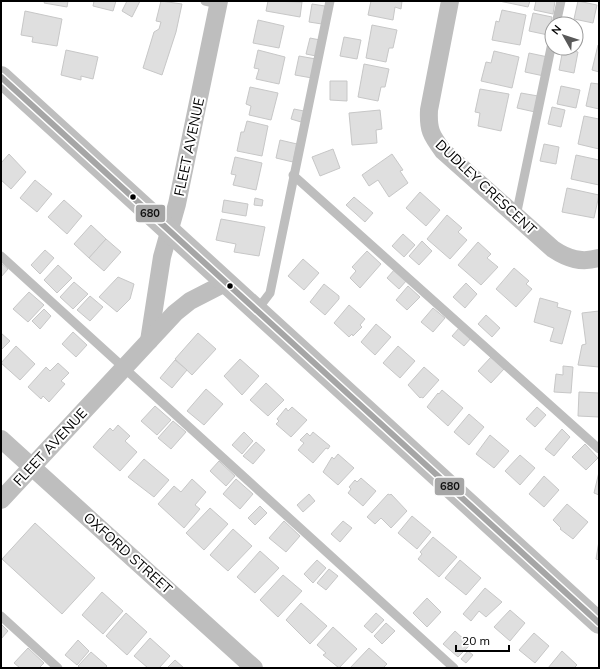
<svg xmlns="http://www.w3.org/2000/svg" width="600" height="669" font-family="Mulish,sans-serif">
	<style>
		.building { fill: #dfdfdf; stroke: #c7c7c7 }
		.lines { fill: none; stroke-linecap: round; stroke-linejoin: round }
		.service { stroke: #bebebe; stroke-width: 9 }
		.minor { stroke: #bebebe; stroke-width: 18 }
		.tertiary { stroke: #bebebe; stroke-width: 22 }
		.bus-1-casing { stroke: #fff; stroke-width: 9 }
		.bus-1 { stroke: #a6a6a6; stroke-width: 6 }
		.bus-dot { fill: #000; stroke: #fff; stroke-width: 1.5 }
		.labels { text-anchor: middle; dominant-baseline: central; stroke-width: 4; stroke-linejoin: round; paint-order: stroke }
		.street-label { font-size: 14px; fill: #000; stroke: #fff }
		.line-badge { stroke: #fff; stroke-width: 1.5 }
		.pale-badge-label { font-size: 11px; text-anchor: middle; font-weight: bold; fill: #111 }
	</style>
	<rect width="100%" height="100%" fill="#fff"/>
	<!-- building -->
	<g class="building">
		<polygon points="45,1 68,1 67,7 44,3"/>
		<polygon points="94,1 116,1 113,11 93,6"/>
		<polygon points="127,1 140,1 132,17 122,11"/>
		<polygon points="161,1 182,4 176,32 162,75 143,68 154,32 159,29 161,22 156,21"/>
		<polygon points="268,1 302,2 300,17 266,11"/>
		<polygon points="371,1 402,1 401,9 395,7 393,20 368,15"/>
		<polygon points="499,1 530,1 528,7"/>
		<polygon points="536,1 555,1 553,14 534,10"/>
		<polygon points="578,1 597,5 593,23 574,19"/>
		<polygon points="312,4 325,6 322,24 309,22"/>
		<polygon points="502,10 526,15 520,45 492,40 496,21 499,22"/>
		<polygon points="25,11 62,19 57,46 32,42 33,37 21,35"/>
		<polygon points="533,13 552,17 548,35 529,31"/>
		<polygon points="258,20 284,26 279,48 253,43"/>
		<polygon points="372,25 397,30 393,48 389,48 386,62 366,58"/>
		<polygon points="344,37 361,40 357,59 340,56"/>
		<polygon points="310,38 320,40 316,56 306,54"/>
		<polygon points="598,45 599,45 599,72 592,70"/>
		<polygon points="563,49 578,52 574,73 559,70"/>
		<polygon points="66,50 98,57 93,79 81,76 81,80 61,75"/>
		<polygon points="258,50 285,57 279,84 256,79 259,69 254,68"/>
		<polygon points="494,51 519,57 512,88 481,81 486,62 491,63"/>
		<polygon points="529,53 548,57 544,76 525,72"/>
		<polygon points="299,56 316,59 312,78 295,75"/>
		<polygon points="364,64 389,69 385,87 381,87 378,101 358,97"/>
		<polygon points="330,81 347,81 347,101 330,100"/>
		<polygon points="591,83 599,84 599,109 586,106"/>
		<polygon points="561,86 580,90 576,108 557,104"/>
		<polygon points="250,87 278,93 271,120 249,115 251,106 246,104"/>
		<polygon points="480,89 509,94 501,131 478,126 480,113 475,112"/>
		<polygon points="521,93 538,96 535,112 517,108"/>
		<polygon points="552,107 565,110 561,127 548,124"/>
		<polygon points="294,109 304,111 301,122 291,119"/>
		<polygon points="380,110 382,129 376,130 377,143 352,145 349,113"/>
		<polygon points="584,116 599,119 599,149 578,144"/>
		<polygon points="247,121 268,126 262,156 237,151 241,132 244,132"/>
		<polygon points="280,140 297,144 293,162 276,158"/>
		<polygon points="544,144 559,147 556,164 540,161"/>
		<polygon points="333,149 340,168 320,176 312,157"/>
		<polygon points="9,154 26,172 11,189 1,180 1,163"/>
		<polygon points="392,154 403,170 400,171 408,183 389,197 378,180 369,186 362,175"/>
		<polygon points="576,155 599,160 599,185 571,179"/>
		<polygon points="235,157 262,163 256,190 233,185 236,175 231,174"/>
		<polygon points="35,180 52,194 37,212 20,198"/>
		<polygon points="567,188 599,195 594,218 562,212"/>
		<polygon points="420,192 440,210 426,226 406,208"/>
		<polygon points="354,197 373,213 365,222 346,205"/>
		<polygon points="255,198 263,200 262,206 254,205"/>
		<polygon points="64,200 82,216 67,234 48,217"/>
		<polygon points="224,200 248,204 246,216 222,212"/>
		<polygon points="447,215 462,228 458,232 467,240 450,259 427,239"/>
		<polygon points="221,219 265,227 259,256 234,252 236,244 216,240"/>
		<polygon points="91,225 106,239 89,258 74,244"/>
		<polygon points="403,234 415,245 404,257 392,246"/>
		<polygon points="106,239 121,252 104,271 89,258"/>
		<polygon points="422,241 432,251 419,265 409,256"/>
		<polygon points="478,242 491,254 487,258 498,267 481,285 458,265"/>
		<polygon points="45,250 54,258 40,274 31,265"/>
		<polygon points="367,251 381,264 360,288 350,278 356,271 352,267"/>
		<polygon points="303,259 319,273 304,290 288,276"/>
		<polygon points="1,263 8,269 1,277"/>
		<polygon points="58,265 72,278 57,293 44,280"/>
		<polygon points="514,268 529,281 526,284 532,289 516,307 496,289"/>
		<polygon points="395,269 407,280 399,289 387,278"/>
		<polygon points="118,277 134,284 130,299 117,312 99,297"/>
		<polygon points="74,282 88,294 73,309 60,297"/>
		<polygon points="466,283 477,294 465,308 453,297"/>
		<polygon points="324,284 339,296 339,299 325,315 310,302"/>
		<polygon points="408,286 420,297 407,310 396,300"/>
		<polygon points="29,292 44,305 28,322 13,309"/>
		<polygon points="90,296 103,307 90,321 77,310"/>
		<polygon points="540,298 558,303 557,307 571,311 562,344 550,341 554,328 534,322"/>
		<polygon points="349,305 365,319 360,325 362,327 353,336 352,334 349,337 334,323"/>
		<polygon points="433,308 445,318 433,332 421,322"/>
		<polygon points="44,309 51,316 40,329 32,321"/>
		<polygon points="599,311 599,367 578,365 582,345 586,344 582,313"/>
		<polygon points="486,315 500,328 492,337 478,324"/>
		<polygon points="376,324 391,337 375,355 361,342"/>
		<polygon points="460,327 471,338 464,346 452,336"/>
		<polygon points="73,332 87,345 76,357 62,344"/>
		<polygon points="1,333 10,341 1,350"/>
		<polygon points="198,333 216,349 192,375 175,359"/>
		<polygon points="16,346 35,364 20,380 1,363"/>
		<polygon points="398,346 415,361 400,378 383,363"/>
		<polygon points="491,357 504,369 491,383 478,371"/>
		<polygon points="240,359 259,376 242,395 224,376"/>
		<polygon points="175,360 187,370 172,388 160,378"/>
		<polygon points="58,363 69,373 61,381 65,384 49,402 43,396 41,399 28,387 46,367 50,371"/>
		<polygon points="563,366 573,367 571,393 554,392 556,374 563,375"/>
		<polygon points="424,367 439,380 423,398 421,397 420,398 408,385"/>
		<polygon points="266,383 284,400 268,416 250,400"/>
		<polygon points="206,389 223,404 204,425 187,411"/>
		<polygon points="442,390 463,408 448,426 427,407 438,393 439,394"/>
		<polygon points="579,392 599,393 599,417 578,416"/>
		<polygon points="155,406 171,420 157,435 141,421"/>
		<polygon points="292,407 307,420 291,437 276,424 279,421 277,419 286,408 288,411"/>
		<polygon points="537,407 546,415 535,427 526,419"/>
		<polygon points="469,414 484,427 469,445 454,432"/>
		<polygon points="173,421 186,432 171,449 158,438"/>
		<polygon points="118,425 130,436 125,441 137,452 120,471 93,447 110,428 113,431"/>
		<polygon points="562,429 570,437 554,456 545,449"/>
		<polygon points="244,432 253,441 242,454 232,445"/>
		<polygon points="313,432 330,446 328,449 326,448 313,463 298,450 304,443 300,440 307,433 310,436"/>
		<polygon points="490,435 509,451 494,468 476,454"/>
		<polygon points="256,442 265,450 253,464 243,456"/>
		<polygon points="585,444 598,458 586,470 572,457"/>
		<polygon points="338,454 354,468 338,485 323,472 332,457 334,459"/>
		<polygon points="520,455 535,468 520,485 505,471"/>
		<polygon points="144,459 169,480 154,497 128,477"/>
		<polygon points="219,461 235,476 226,486 210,471"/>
		<polygon points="599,472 599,495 594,493"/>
		<polygon points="544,476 559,490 544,507 529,494"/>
		<polygon points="361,478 376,491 363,506 348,493 351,489 349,487 355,480 357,482"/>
		<polygon points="192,479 206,492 195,505 200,509 184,528 158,504 174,486 181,492"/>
		<polygon points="236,479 253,494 240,509 223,494"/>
		<polygon points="309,494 315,501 303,512 297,505"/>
		<polygon points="388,494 390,495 391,494 407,511 391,528 381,518 375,524 367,517"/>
		<polygon points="567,504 588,522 573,539 560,529 561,528 553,520"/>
		<polygon points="260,506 267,513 255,525 248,518"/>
		<polygon points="210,508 228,524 204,550 186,533"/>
		<polygon points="412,516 431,532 417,549 398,533"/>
		<polygon points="284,521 300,536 286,552 269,538"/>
		<polygon points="343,521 352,528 340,542 331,534"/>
		<polygon points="35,523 95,578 62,614 2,559"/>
		<polygon points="233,529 252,546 228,571 210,555"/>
		<polygon points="433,537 457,557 439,577 418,559 422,554 420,552"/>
		<polygon points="599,541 599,560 596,559"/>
		<polygon points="260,551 279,568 255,593 237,577"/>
		<polygon points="317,560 326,568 313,583 304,574"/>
		<polygon points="460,560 481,578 466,595 445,578"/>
		<polygon points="329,569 338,576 326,590 317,583"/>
		<polygon points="283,575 302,591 278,617 260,600"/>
		<polygon points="485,588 502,602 486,617 479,611 471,621 463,614"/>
		<polygon points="102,592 123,611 103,634 82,615"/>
		<polygon points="427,598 441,612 427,627 413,613"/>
		<polygon points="301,603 327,626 310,644 286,620"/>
		<polygon points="510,610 525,623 510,641 494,627"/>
		<polygon points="126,613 147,632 127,655 106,636"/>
		<polygon points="376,613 384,620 372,633 364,626"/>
		<polygon points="386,623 395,631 382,644 374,636"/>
		<polygon points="1,624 8,631 1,639"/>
		<polygon points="333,627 357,649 339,668 323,655 326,653 317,645"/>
		<polygon points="455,631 470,645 458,657 443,644"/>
		<polygon points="534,633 549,646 535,663 519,650"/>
		<polygon points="150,638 170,656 159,668 148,668 134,656"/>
		<polygon points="78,640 89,651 77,665 65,655"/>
		<polygon points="28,648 44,663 39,668 20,668 14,663"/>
		<polygon points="369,648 387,664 383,668 350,668"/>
		<polygon points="468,651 473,655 466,663 461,659"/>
		<polygon points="562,651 577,665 574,668 548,668"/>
		<polygon points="91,652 107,666 105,668 80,668 78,666"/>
		<polygon points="175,660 184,668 167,668"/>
	</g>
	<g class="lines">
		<!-- service -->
		<g class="service">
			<polyline points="205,1 218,4"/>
			<polyline points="556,24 561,1"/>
			<polyline points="293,175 599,449"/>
			<polyline points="516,216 552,43"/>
			<polyline points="1,256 454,668"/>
			<polyline points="257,310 270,293 330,1"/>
			<polyline points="1,616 58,668"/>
		</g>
		<!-- minor -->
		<g class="minor">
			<path d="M450 1 429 110C428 130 431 135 443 151L553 249C568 259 581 263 599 258"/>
			<polyline points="149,341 162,257 177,204 219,1"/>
			<polyline points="1,439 254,668"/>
			<polyline points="1,500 175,313 190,301 227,282"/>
		</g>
		<!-- tertiary -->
		<polyline class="tertiary" points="1,77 599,623"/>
		<!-- bus-1 casing -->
		<g class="bus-1-casing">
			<polyline id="bus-1" points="1,77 599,623"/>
		</g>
		<!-- bus-1 -->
		<use href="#bus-1" class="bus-1"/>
	</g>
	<!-- markers -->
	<g class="bus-dot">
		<circle cx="133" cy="197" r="3.5"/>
		<circle cx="230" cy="286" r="3.5"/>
	</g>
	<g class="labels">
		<!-- street labels -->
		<g class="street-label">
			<text transform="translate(189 147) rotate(-78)">FLEET AVENUE</text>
			<text transform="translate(486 187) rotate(43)">DUDLEY CRESCENT</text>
			<text transform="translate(50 447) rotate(-47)">FLEET AVENUE</text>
			<text transform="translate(128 553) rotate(42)">OXFORD STREET</text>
		</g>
	</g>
	<g class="line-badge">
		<rect x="135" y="204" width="31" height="19" rx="4" fill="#a6a6a6"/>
		<rect x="434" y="477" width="31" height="19" rx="4" fill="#a6a6a6"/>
	</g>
	<g class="pale-badge-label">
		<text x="150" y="217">680</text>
		<text x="450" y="490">680</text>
	</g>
	<!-- border -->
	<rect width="600" height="669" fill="none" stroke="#000000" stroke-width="4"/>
	<!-- north arrow -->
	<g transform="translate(564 36) rotate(309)"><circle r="19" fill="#ffffff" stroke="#999999"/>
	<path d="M0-3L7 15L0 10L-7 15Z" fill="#595959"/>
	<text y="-6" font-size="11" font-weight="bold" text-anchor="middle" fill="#000000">N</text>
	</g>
	<!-- scale -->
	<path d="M456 645v6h53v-6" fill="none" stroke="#000000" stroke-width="2"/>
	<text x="462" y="645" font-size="12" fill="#000000" stroke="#ffffff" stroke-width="3" paint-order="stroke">20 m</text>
</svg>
